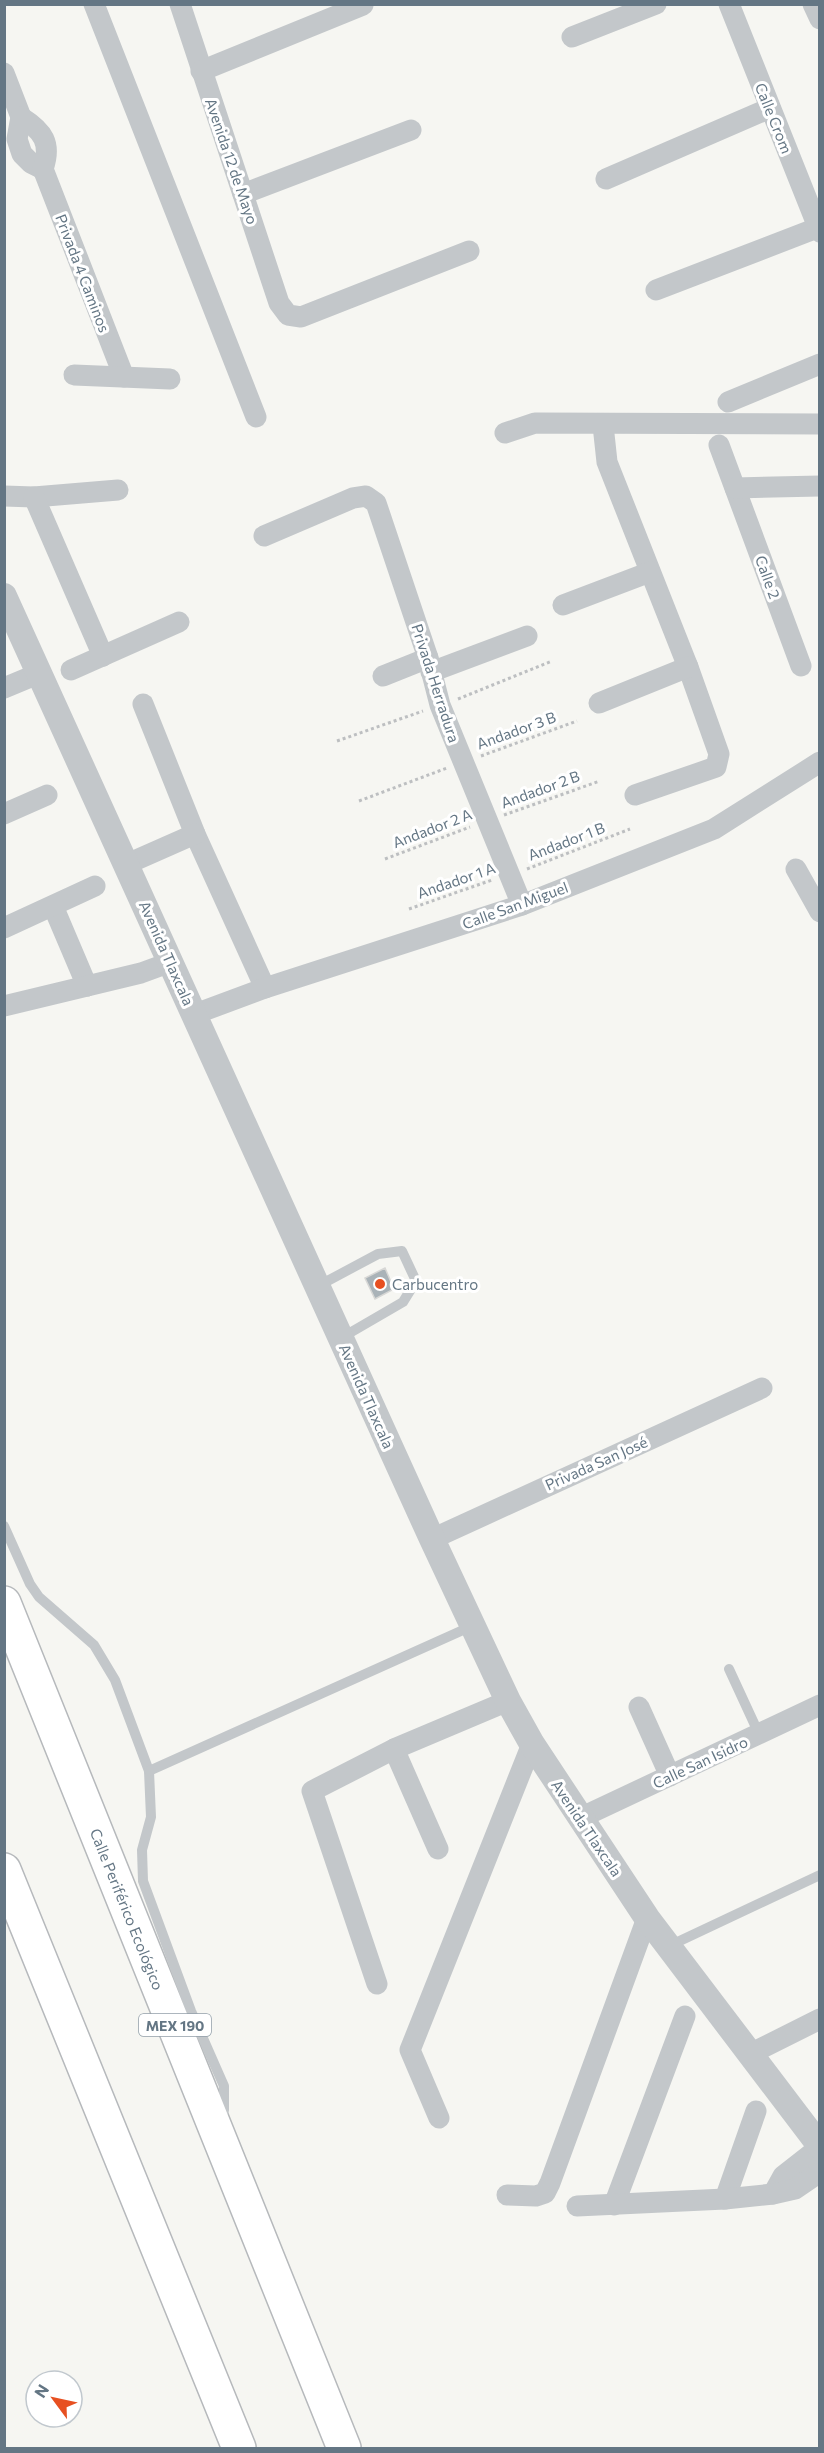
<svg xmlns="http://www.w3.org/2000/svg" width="824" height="2453" font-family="Commissioner,sans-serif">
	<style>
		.building { fill: #aab3b8; stroke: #d7d7d5; stroke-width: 1.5 }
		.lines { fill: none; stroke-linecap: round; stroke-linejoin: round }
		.trunk-casing { stroke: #b6b9bc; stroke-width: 36 }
		.path { stroke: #bdbfc1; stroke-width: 3; stroke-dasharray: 3 3; stroke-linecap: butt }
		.service { stroke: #c3c7ca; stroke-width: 10 }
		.minor { stroke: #c3c7ca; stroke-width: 21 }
		.tertiary { stroke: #c3c7ca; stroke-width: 26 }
		.trunk { stroke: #fff; stroke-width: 33 }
		.poi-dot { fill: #e75021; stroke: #fff; stroke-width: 2 }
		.labels { text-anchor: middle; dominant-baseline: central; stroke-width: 6; stroke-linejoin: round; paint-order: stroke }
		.shield { fill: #fff; stroke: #929fa9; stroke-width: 1.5 }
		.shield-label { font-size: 14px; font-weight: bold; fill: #647684 }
		.street-label { font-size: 15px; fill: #647684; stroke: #fff }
		.poi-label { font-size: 15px; fill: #647684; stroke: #fff; text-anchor: start }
	</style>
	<rect width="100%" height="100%" fill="#f6f6f2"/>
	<!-- building -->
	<polygon class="building" points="385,1268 394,1289 375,1299 365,1278"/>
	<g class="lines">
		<!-- trunk casing -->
		<g class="trunk-casing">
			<g id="trunk">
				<path id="s1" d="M4 1603 344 2448"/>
				<polyline points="4,1870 239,2448"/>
			</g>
		</g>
		<!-- path -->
		<g class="path">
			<polyline points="458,699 552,661"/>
			<polyline points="337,741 423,711"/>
			<polyline points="481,756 577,721"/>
			<polyline points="359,801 447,768"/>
			<polyline points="504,815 600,781"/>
			<polyline points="385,859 470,827"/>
			<polyline points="527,869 630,829"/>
			<polyline points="409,909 492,880"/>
		</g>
		<!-- service -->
		<g class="service">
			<polyline points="318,1286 378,1254 402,1251 416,1281 403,1302 341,1338"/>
			<polyline points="4,1526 30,1584 39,1597 94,1645 115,1680 149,1771 151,1817 142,1850 143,1881 191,2011 224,2086 224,2110 221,2117"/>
			<polyline points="729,1669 759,1734"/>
			<polyline points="149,1771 472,1626"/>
			<polyline points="669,1946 820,1875"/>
		</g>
		<!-- minor -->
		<g class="minor">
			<polyline points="94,4 256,417"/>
			<polyline points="180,4 279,303 288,315 301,317 469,251"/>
			<polyline points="729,4 820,232"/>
			<polyline points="813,4 820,19"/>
			<polyline points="572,37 656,4"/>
			<polyline points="201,71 363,5"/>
			<polyline points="4,73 21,117 17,139 22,154 31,163 43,169"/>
			<path d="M21 117C43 131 52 143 43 169L124 377"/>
			<polyline points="606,179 770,108"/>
			<polyline points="243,194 411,130"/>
			<polyline points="656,290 817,228"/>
			<polyline points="74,375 170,379"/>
			<polyline points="728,402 820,364"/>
			<polyline points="603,425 607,462 688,667 719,754 716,767 635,795"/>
			<polyline points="505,433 535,423 820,424"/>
			<polyline points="719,445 801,666"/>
			<polyline points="735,488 820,486"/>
			<polyline points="4,496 34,497 118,490"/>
			<polyline points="34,497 103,656"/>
			<polyline points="264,536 353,498 366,496 376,503 428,658 440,705 522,905"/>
			<polyline points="563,605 650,572"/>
			<polyline points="71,670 179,622"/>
			<polyline points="431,672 527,636"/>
			<polyline points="383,676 428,658"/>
			<polyline points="4,688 40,673"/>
			<polyline points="599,703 688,667"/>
			<polyline points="143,704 195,834 265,988"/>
			<polyline points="4,814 47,795"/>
			<polyline points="127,864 195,834"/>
			<polyline points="796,869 820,912"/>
			<polyline points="53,906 87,986"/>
			<polyline points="4,928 95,886"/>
			<polyline points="4,1006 141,973 171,962"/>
			<polyline points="195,1014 265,988 522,905 714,829 820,762"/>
			<polyline points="432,1539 762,1388"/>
			<polyline points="639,1707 670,1776"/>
			<polyline points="394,1749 438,1849"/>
			<polyline points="580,1818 820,1705"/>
			<polyline points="377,1984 312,1791 394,1749 508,1701"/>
			<polyline points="750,2054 820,2019"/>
			<polyline points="439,2118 410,2050 532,1744"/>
			<polyline points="773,2194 783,2176 820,2147"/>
			<polyline points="507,2195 536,2196 545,2193 550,2183 647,1918"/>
			<polyline points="725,2199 756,2111"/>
			<polyline points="614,2205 685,2016"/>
			<polyline points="577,2206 725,2199 773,2194 795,2189 820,2172"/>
		</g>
		<!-- tertiary -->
		<polyline class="tertiary" points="4,596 432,1539 508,1701 532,1744 647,1918 820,2146"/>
		<!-- trunk -->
		<use href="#trunk" class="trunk"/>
	</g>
	<!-- markers -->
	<circle class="poi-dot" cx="380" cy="1284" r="6"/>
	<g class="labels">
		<!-- shield labels -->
		<rect class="shield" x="139" y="2014" width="72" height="22" rx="4.5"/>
		<g class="shield-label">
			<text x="175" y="2025">MEX 190</text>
		</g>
		<!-- street labels -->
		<g class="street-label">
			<text transform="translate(774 118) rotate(68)">Calle Crom</text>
			<text transform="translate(232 161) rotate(71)">Avenida 12 de Mayo</text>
			<text transform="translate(83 273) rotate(69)">Privada 4 Caminos</text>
			<text transform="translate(768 577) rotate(70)">Calle 2</text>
			<text transform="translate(436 683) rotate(72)">Privada Herradura</text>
			<text transform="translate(516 730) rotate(-20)">Andador 3 B</text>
			<text transform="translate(540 789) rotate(-20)">Andador 2 B</text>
			<text transform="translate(432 828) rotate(-21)">Andador 2 A</text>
			<text transform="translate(566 841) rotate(-21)">Andador 1 B</text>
			<text transform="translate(456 880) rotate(-19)">Andador 1 A</text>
			<text transform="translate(515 905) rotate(-20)">Calle San Miguel</text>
			<text transform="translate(167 953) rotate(66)">Avenida Tlaxcala</text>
			<text transform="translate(367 1396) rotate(66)">Avenida Tlaxcala</text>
			<text transform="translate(596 1463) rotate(-24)">Privada San José</text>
			<text transform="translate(700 1762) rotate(-25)">Calle San Isidro</text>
			<text transform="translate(587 1828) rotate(56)">Avenida Tlaxcala</text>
			<text stroke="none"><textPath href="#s1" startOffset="330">Calle Periférico Ecológico</textPath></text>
		</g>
		<!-- poi labels -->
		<g class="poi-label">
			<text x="392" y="1284">Carbucentro</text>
		</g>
	</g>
	<!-- border -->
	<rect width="824" height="2453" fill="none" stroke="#647684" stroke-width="12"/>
	<!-- north arrow -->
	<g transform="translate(54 2399) rotate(303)"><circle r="28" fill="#ffffff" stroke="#c1c8ce" stroke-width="1.5"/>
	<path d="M0-4.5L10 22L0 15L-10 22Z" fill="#e75021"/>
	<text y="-9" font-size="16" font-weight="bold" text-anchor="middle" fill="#647684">N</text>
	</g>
</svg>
